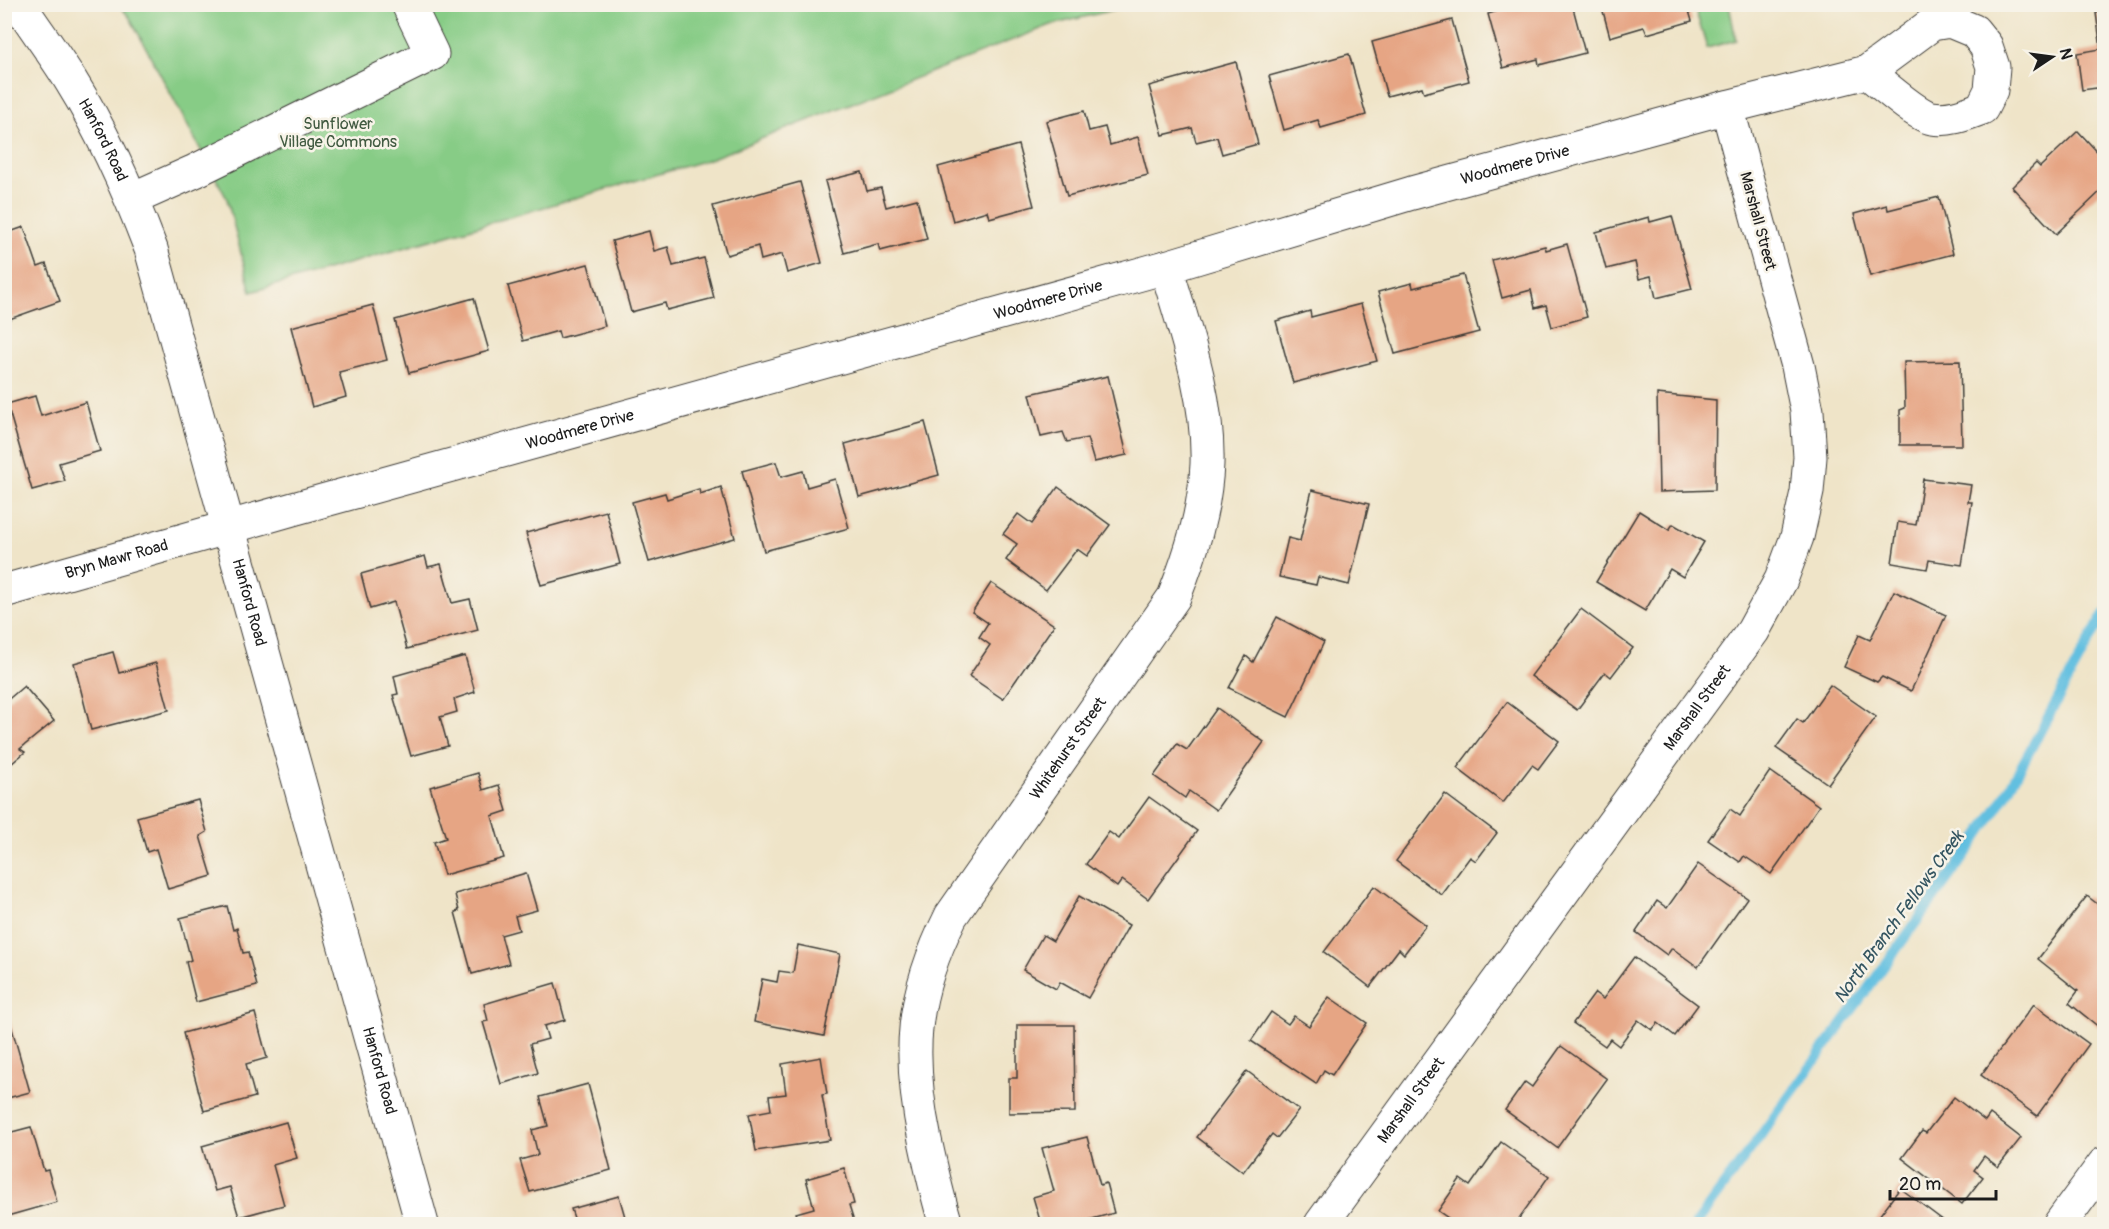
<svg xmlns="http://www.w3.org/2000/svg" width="2109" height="1229" font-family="Pangolin,sans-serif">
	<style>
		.green { fill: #87cc86; stroke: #527451; stroke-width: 1.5 }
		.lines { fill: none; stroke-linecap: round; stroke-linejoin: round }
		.stream { stroke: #62bfe0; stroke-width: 10 }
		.building { fill: #e6a584 }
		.minor-casing { stroke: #3c3a36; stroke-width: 35 }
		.minor { stroke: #fff; stroke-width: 33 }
		.labels { text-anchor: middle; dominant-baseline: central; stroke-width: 5; stroke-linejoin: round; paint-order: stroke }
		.park-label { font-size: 16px; fill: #415a41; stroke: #f7f3e8 }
		.street-label { font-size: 16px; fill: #1c1c1c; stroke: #f7f3e8 }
		.water-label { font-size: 18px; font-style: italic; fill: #345561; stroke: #f7f3e8 }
	</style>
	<rect width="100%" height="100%" fill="#f7f3e8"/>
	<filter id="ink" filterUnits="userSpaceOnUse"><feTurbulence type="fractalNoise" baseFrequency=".0167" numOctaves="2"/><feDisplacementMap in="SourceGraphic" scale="12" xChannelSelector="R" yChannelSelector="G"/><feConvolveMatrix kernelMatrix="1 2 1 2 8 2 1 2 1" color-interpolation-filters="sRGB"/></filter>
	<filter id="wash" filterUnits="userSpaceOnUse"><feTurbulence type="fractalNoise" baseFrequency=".008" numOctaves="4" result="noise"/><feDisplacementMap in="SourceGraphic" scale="24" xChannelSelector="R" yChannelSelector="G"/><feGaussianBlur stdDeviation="1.35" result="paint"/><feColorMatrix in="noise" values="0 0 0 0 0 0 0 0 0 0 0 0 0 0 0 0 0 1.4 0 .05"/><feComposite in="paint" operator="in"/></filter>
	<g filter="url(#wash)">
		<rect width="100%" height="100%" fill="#efe4c8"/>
		<!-- green -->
		<g class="green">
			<polygon points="119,5 1134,5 1051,25 707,160 251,292 227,199 130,18"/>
			<polygon points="1694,5 1729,5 1736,40 1707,48"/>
		</g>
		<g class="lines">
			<!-- stream -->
			<polyline class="stream" points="1696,1224 1966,854 2004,798 2104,614"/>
		</g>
		<g id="blocks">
			<!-- building -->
			<g class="building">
				<polygon points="1521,4 1572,4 1585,53 1539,65 1538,59 1503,68 1488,14"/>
				<polygon points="1601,4 1687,4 1692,21 1647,34 1644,27 1610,37"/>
				<polygon points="2104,11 2104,87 2082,90 2077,53 2101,49 2096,13"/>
				<polygon points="1452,20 1469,81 1424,93 1422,87 1387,96 1372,42"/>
				<polygon points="1349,54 1366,115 1321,128 1318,120 1284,130 1269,76"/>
				<polygon points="1236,62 1258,144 1222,154 1217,137 1196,142 1192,128 1163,135 1149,86"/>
				<polygon points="1084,111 1089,131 1105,127 1110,145 1138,137 1148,175 1067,196 1046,121"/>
				<polygon points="2078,131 2104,159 2104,188 2056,234 2012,187 2036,163 2040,167"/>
				<polygon points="1018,145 1034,206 989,218 987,211 953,221 938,167"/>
				<polygon points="862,172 867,191 881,188 886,207 917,199 927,239 880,251 878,244 844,253 825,181"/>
				<polygon points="800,182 822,263 787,273 782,254 761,260 758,246 727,255 713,206"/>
				<polygon points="4,185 10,194 4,198"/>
				<polygon points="1939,197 1953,254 1870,276 1854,214 1887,205 1888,210"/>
				<polygon points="1672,216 1692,289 1656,298 1651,276 1639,279 1635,262 1606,269 1596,232 1649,217 1650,222"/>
				<polygon points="24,227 38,267 46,264 60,301 4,321 4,234"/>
				<polygon points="649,231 654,251 668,247 673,266 704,258 714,298 667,310 665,303 631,312 612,241"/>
				<polygon points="1567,244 1587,317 1552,327 1546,305 1535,308 1531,290 1502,298 1492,260 1545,246 1546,250"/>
				<polygon points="588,264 605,326 560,338 558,331 523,341 508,286"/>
				<polygon points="1463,275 1479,332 1395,354 1378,292 1412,283 1413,288"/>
				<polygon points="474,298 489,351 409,373 395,320"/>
				<polygon points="1361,304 1377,361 1293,383 1276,321 1310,311 1311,317"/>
				<polygon points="373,305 387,360 339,372 346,397 312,407 291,327"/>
				<polygon points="1960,361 1962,445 1900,445 1900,410 1905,408 1904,362"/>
				<polygon points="1108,376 1127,455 1094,462 1087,438 1067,442 1063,432 1041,437 1030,394"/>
				<polygon points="1657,394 1716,400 1715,490 1659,492"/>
				<polygon points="35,396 41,416 86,402 100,451 59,463 65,481 32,490 7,404"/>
				<polygon points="925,422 939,475 859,497 845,444"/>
				<polygon points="776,462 781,477 803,471 807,487 835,479 849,528 764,551 742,471"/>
				<polygon points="1923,479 1971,485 1968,502 1972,502 1962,565 1929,560 1927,569 1892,563 1898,522 1916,525"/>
				<polygon points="721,487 735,538 649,562 632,502 665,493 667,499 699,489 700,494"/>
				<polygon points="1058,487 1110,525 1087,556 1077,549 1046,590 1006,560 1017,544 1003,534 1018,514 1032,524"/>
				<polygon points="1312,490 1369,504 1349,585 1318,577 1316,585 1279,577 1288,538 1300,541"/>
				<polygon points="606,511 620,564 541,585 526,533"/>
				<polygon points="1639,511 1669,530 1673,524 1704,542 1683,577 1670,569 1645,611 1596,582"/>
				<polygon points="425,556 428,567 441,564 452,603 470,599 478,630 407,649 394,602 370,609 361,574"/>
				<polygon points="991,583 1054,625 1003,699 969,676 990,645 979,637 988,623 972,612"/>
				<polygon points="1894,591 1946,615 1911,691 1882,677 1877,682 1844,667 1859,635 1870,640"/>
				<polygon points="1581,609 1633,648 1611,677 1605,672 1577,710 1531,676"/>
				<polygon points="1277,617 1324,642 1288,717 1229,688 1246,656 1253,662"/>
				<polygon points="113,652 119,673 156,663 169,710 91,730 74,663"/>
				<polygon points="465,656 475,692 454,699 457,712 440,717 448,746 411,756 393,695 398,694 394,676"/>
				<polygon points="1830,685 1876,717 1828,784 1776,748 1797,719 1803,723"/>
				<polygon points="24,686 54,721 20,749 25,752 4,770 4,703"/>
				<polygon points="1507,702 1559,741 1538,769 1532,765 1503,803 1457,768"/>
				<polygon points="1217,708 1264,742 1216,810 1189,791 1185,798 1154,776 1177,744 1187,750"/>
				<polygon points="1770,771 1819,806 1771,874 1744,856 1740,862 1708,840 1730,809 1740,816"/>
				<polygon points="478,773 483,790 499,785 507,811 492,816 504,858 444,875 434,842 446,838 430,787"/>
				<polygon points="1445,794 1497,833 1476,861 1470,857 1442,895 1396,861"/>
				<polygon points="1149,797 1197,831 1148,899 1122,880 1117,887 1086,864 1109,832 1119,839"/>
				<polygon points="198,800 207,832 200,836 212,876 168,889 156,849 147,852 137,817"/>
				<polygon points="1698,864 1747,898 1698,967 1672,948 1667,955 1636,932 1657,901 1667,908"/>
				<polygon points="526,873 537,910 515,916 519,930 501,935 509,964 472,974 455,912 459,911 455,894"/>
				<polygon points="1374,886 1426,925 1404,954 1399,949 1370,987 1324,952"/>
				<polygon points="1079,896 1129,925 1088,998 1060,982 1056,989 1023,970 1043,935 1053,941"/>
				<polygon points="2087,896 2104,909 2104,1022 2100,1028 2069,1003 2078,991 2038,959"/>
				<polygon points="227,906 233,930 237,928 243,953 248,952 257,986 196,1002 186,962 191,960 180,918"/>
				<polygon points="798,945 840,954 824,1036 754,1022 762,979 777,982 779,971 793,973"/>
				<polygon points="1634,957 1698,1005 1675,1036 1658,1023 1652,1030 1638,1020 1619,1046 1610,1039 1605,1046 1573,1023 1595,993 1603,999"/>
				<polygon points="555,983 565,1020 544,1026 548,1039 530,1044 538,1073 501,1084 483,1022 488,1021 484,1004"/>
				<polygon points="1329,997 1367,1023 1332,1075 1324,1070 1316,1084 1251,1041 1271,1012 1288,1024 1294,1016 1309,1026"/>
				<polygon points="2034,1004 2089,1044 2037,1116 1981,1075"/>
				<polygon points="255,1013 267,1058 246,1064 255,1097 204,1111 183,1033"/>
				<polygon points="9,1018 30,1092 4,1099 4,1019"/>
				<polygon points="1017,1025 1074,1025 1075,1112 1009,1113 1009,1078 1017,1078"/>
				<polygon points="1561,1046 1607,1079 1557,1148 1505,1110 1525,1082 1532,1087"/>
				<polygon points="821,1057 827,1094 822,1095 830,1140 756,1151 749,1114 771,1110 769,1096 786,1094 782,1064"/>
				<polygon points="1247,1071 1299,1110 1277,1138 1272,1134 1243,1172 1197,1137"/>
				<polygon points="588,1084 611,1170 530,1192 520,1160 538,1155 532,1130 548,1126 540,1097"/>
				<polygon points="1954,1097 1985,1121 1990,1114 2021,1138 1998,1167 1984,1156 1974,1170 1983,1177 1962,1204 1902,1158 1922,1131 1926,1133"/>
				<polygon points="286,1122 297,1158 273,1165 284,1205 239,1217 230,1187 215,1191 202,1146"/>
				<polygon points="31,1127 44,1171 48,1170 57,1202 4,1217 4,1134"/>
				<polygon points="1087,1137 1100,1185 1106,1183 1114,1213 1081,1222 1081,1224 1041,1224 1033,1197 1054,1191 1042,1148"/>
				<polygon points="1501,1142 1549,1176 1515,1224 1457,1224 1438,1211 1460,1179 1470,1186"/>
				<polygon points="844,1168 854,1204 849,1205 855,1224 800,1224 796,1213 814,1208 806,1179"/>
				<polygon points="1900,1188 1948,1224 1873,1224"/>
				<polygon points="619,1196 627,1224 576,1224 571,1209"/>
			</g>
		</g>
	</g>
	<g filter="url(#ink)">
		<use href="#blocks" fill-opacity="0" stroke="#3c3a36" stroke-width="1.5"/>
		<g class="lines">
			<!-- minor casing -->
			<g class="minor-casing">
				<g id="minor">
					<path id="s1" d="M19 4C36 30 55 55 71 81 104 134 129 191 151 249L422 1224"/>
					<polyline points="132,199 195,171 432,54 408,4"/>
					<path id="s2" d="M4 591 293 509 1166 267 1412 193 1727 107 1867 72 1932 24 1950 21 1974 31 1986 46 1993 67 1991 90 1982 108C1966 114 1949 121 1932 118 1916 115 1881 83 1867 72"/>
					<path id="s3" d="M946 1224C937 1196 931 1168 925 1140 907 1053 911 996 951 916L1174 597C1191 554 1205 510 1207 464 1209 397 1185 331 1166 267"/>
					<path id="s4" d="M1321 1224 1753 631 1781 580 1797 537 1807 492 1810 457 1807 411 1798 366 1727 107"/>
					<polyline points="2060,1224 2104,1164"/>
				</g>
			</g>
			<!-- minor -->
			<use href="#minor" class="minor"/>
		</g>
	</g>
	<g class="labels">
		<!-- park labels -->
		<g class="park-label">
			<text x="338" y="124">Sunflower<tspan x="338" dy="18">Village Commons</tspan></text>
		</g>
		<!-- street labels -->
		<g class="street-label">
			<text stroke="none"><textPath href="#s1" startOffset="160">Hanford Road</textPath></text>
			<text stroke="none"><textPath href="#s2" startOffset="1570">Woodmere Drive</textPath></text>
			<text transform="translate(1758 221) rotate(75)">Marshall Street</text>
			<text stroke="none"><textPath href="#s2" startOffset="1084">Woodmere Drive</textPath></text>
			<text stroke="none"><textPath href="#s2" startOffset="598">Woodmere Drive</textPath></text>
			<text stroke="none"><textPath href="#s2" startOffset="117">Bryn Mawr Road</textPath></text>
			<text stroke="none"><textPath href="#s1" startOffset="646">Hanford Road</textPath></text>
			<text stroke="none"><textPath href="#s4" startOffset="639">Marshall Street</textPath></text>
			<text stroke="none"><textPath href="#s3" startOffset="522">Whitehurst Street</textPath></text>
			<text stroke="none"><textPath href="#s1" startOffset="1132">Hanford Road</textPath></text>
			<text stroke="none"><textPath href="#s4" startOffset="153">Marshall Street</textPath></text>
		</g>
		<!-- water labels -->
		<g class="water-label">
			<text transform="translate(1899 917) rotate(-54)">North Branch Fellows Creek</text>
		</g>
	</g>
	<!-- margin -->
	<rect width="2109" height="1229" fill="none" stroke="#f7f3e8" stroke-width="24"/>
	<!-- north arrow -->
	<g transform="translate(2052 57) rotate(77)" stroke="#f7f3e8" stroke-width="4.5" paint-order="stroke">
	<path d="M0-4.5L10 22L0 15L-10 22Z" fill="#1c1c1c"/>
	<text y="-9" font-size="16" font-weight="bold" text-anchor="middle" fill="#1c1c1c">N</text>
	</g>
	<!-- scale -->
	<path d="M1890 1190v9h106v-9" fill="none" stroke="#1c1c1c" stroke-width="3"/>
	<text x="1899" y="1190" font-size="18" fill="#1c1c1c" stroke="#f7f3e8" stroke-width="4.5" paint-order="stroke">20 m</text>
</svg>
